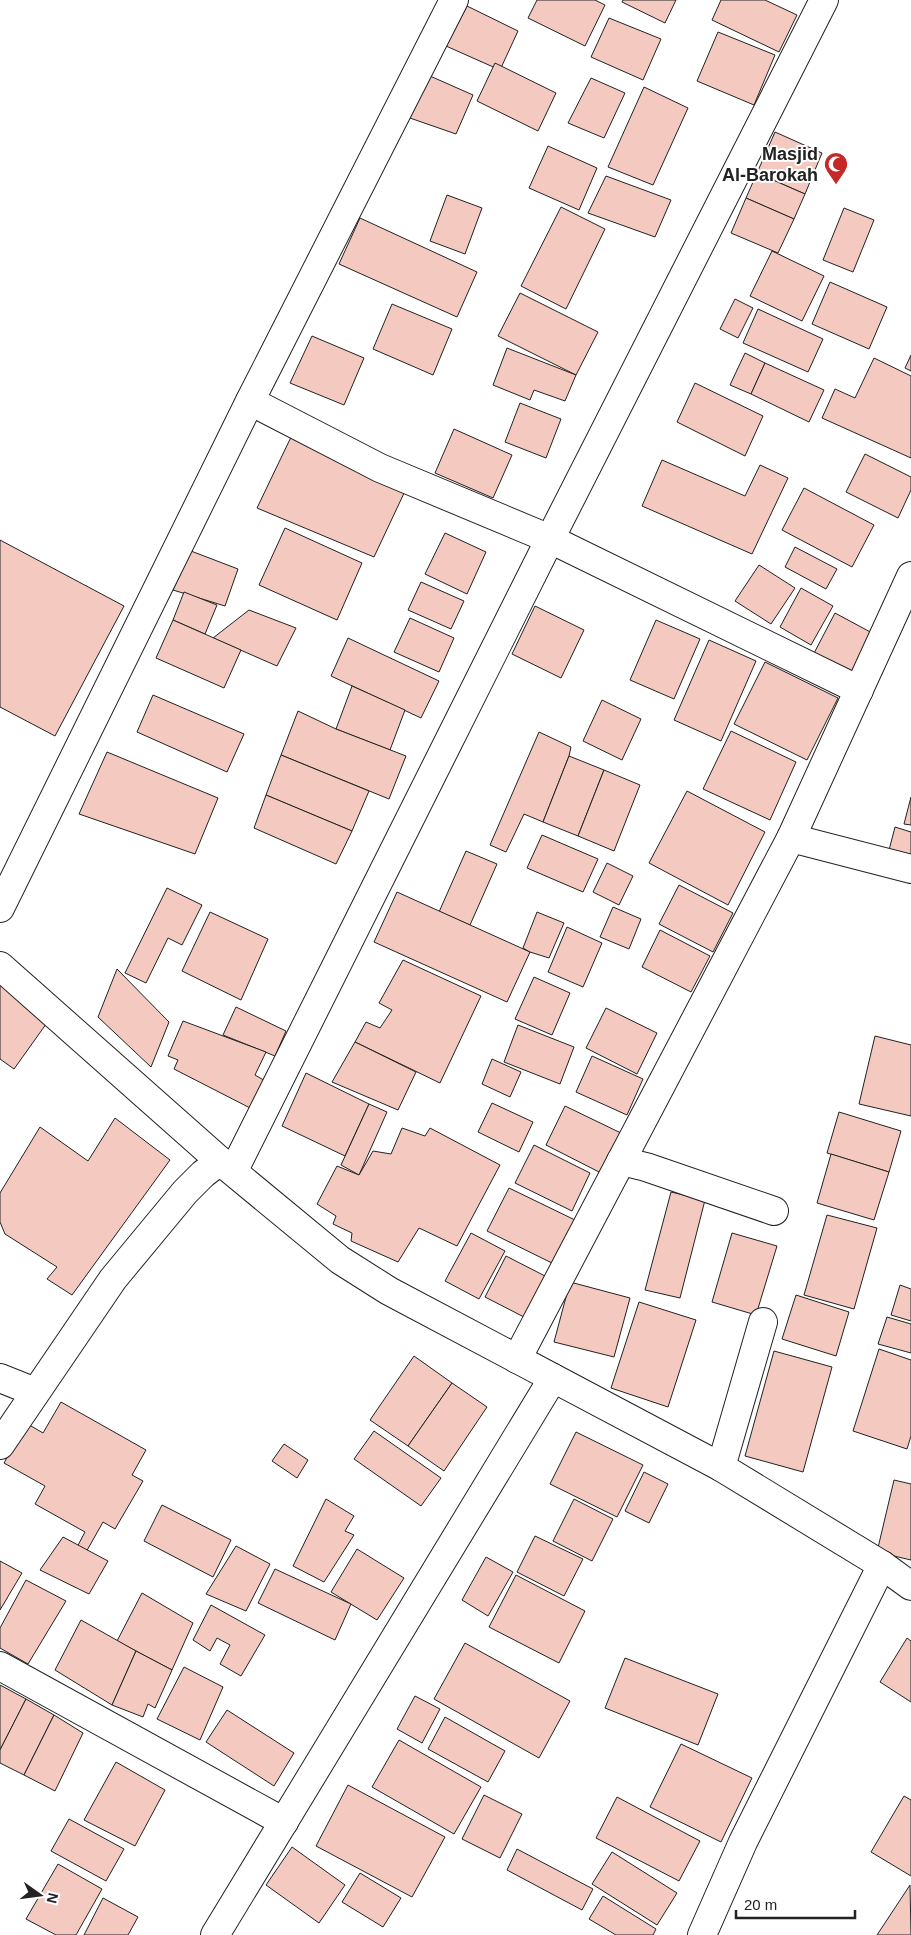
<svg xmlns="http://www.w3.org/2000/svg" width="911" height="1935" font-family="Helvetica,sans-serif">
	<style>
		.building { fill: #f3c9c0; stroke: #222 }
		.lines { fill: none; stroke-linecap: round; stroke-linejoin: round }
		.minor-casing { stroke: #222; stroke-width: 30 }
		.minor { stroke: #fff; stroke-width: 28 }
		.labels { text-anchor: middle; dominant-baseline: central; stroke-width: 4; stroke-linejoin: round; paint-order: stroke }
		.poi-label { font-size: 18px; font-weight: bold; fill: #222; stroke: #fff; text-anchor: end }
	</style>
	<rect width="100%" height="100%" fill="#fff"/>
	<!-- building -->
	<g class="building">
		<polygon points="537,0 595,0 605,5 585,46 528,18"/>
		<polygon points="623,0 676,0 665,23 622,2"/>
		<polygon points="721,0 765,0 797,15 779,52 712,20"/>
		<polygon points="467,6 518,31 500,70 446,46"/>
		<polygon points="609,18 661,39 643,80 591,57"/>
		<polygon points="718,32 775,55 754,105 697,81"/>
		<polygon points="495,63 556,93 538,131 477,101"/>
		<polygon points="430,76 473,95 456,134 407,117"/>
		<polygon points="591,78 625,93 604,138 568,123"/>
		<polygon points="644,87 688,108 653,185 608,167"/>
		<polygon points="775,132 822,153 805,194 757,173"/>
		<polygon points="548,146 597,168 579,210 529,188"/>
		<polygon points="757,173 805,194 794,219 746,198"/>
		<polygon points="606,176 671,200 655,237 588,213"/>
		<polygon points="447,195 482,208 465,254 430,241"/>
		<polygon points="746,198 794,219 778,253 731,233"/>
		<polygon points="561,207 605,229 566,309 521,286"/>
		<polygon points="844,208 874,220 853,272 823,260"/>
		<polygon points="360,218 477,272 457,317 339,264"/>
		<polygon points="772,251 824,276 802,321 750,296"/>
		<polygon points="830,282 887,307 869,349 812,324"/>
		<polygon points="520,293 598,332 576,375 498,336"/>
		<polygon points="735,299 753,308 738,338 720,329"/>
		<polygon points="392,304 452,329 433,375 373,349"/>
		<polygon points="758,309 823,339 808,372 743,343"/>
		<polygon points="312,336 364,358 344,405 290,383"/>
		<polygon points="507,348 576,375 565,401 534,390 530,400 493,385"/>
		<polygon points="745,353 765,363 751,394 730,385"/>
		<polygon points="911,355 911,371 905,368"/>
		<polygon points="874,358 911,376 911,458 822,418 835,389 855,398"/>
		<polygon points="765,363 824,390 809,422 751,394"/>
		<polygon points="695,383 763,416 745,456 677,422"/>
		<polygon points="520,403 561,419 546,458 505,442"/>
		<polygon points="454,429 512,455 493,498 435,473"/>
		<polygon points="292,435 406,489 374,557 257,508"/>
		<polygon points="865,454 911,477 911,490 898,518 846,492"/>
		<polygon points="662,460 745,496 760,465 788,478 752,554 642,506"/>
		<polygon points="804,488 874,525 852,567 782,530"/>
		<polygon points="285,528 362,563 337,620 259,585"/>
		<polygon points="445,533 486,552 467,594 425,574"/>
		<polygon points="0,540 124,606 55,736 0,707"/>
		<polygon points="795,547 837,569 826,589 785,567"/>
		<polygon points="191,551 238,569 225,606 173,590"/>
		<polygon points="759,565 795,588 771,624 735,601"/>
		<polygon points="421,582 464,601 451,629 408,610"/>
		<polygon points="801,588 833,606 811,645 780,627"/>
		<polygon points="184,592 217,605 205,634 173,620"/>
		<polygon points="535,606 584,630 561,678 512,654"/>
		<polygon points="249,610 296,628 277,666 213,638"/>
		<polygon points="835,613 874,634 850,678 812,657"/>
		<polygon points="410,618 454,638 439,672 394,652"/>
		<polygon points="173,620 241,650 224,688 156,658"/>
		<polygon points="656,620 700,639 674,699 630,680"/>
		<polygon points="348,638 439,681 421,718 331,676"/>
		<polygon points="709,640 756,661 721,741 674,720"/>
		<polygon points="765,662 838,698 807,760 734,724"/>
		<polygon points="352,686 405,710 390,750 336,729"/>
		<polygon points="153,695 244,734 227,772 137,732"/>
		<polygon points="602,700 641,719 622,760 583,741"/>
		<polygon points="298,711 336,729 406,756 389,799 281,755"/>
		<polygon points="731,731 796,762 770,820 703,789"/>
		<polygon points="539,732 571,747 569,756 543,822 524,814 506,852 490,845"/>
		<polygon points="107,752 218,798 195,854 79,814"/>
		<polygon points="281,755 369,791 352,831 266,795"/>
		<polygon points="569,756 604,770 578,836 543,822"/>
		<polygon points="604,770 640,785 614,851 578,836"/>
		<polygon points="687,791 765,832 728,905 649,863"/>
		<polygon points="266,795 352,831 336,864 254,828"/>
		<polygon points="911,797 911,825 904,824"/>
		<polygon points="895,827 911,832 911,861 888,854"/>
		<polygon points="542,835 598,859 583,892 527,868"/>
		<polygon points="466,851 497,864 470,925 439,912"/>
		<polygon points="607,863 633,876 619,905 593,892"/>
		<polygon points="679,885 733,913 713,952 659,924"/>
		<polygon points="167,888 202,905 182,945 168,938 146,983 125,973"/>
		<polygon points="397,892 530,952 507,1002 374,942"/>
		<polygon points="613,907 641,919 629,949 600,937"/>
		<polygon points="210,912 268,939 241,1000 182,971"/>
		<polygon points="537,912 564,923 549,958 530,952 523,948"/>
		<polygon points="567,927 602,943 583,987 548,972"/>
		<polygon points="660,930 710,956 691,992 642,967"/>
		<polygon points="403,960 481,996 440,1083 355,1042 366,1022 380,1028 392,1010 379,1003"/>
		<polygon points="117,969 169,1022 151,1067 98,1017"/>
		<polygon points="534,977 570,993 552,1035 515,1019"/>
		<polygon points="0,985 49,1020 14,1069 0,1059"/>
		<polygon points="236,1007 286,1031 275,1056 223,1035"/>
		<polygon points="606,1008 657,1033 637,1074 586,1048"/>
		<polygon points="183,1021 266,1052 255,1075 267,1082 254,1110 174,1069 178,1060 168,1056"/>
		<polygon points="518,1025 574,1047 560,1084 504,1062"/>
		<polygon points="875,1036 911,1045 911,1116 859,1104"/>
		<polygon points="355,1042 416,1072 398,1110 332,1082"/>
		<polygon points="592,1056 643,1079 627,1115 576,1092"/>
		<polygon points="492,1059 521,1072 510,1097 482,1084"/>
		<polygon points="306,1073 369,1104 345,1156 282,1126"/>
		<polygon points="492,1103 533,1122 519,1152 478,1132"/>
		<polygon points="369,1104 387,1112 359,1175 341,1165"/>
		<polygon points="565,1106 623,1134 603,1174 546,1145"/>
		<polygon points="839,1112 901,1131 889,1172 827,1153"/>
		<polygon points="115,1118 170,1160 72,1295 47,1279 57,1267 5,1234 0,1222 0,1193 40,1127 88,1161"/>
		<polygon points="402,1128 425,1136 430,1128 500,1165 457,1246 419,1228 398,1262 351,1241 352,1233 333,1224 336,1216 317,1204 337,1166 359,1175 373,1151 391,1154"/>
		<polygon points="534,1145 590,1173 572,1211 515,1183"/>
		<polygon points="831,1154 889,1172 874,1220 817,1203"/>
		<polygon points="509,1188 575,1220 554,1264 487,1231"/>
		<polygon points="671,1192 705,1200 680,1298 645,1290"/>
		<polygon points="827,1215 877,1228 854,1309 804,1295"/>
		<polygon points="471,1233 505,1251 479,1299 445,1281"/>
		<polygon points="732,1233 777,1246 756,1315 712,1302"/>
		<polygon points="506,1256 545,1276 524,1317 485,1297"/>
		<polygon points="570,1282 630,1298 614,1357 554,1342"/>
		<polygon points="900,1285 911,1289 911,1321 891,1315"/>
		<polygon points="796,1295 849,1312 836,1356 782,1339"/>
		<polygon points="639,1302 696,1320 668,1407 611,1388"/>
		<polygon points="887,1317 911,1324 911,1353 878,1344"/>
		<polygon points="879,1349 911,1360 911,1436 907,1449 853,1431"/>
		<polygon points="774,1351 832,1367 803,1472 745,1456"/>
		<polygon points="414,1356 452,1383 408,1446 370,1420"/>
		<polygon points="452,1383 487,1407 444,1471 408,1446"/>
		<polygon points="61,1402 146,1450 132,1475 143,1481 115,1529 103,1522 85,1554 76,1549 85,1532 35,1504 45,1486 4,1463 26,1423 43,1433"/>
		<polygon points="374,1431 441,1478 421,1506 354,1459"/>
		<polygon points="576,1432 643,1465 617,1517 550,1484"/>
		<polygon points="284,1444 308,1460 297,1478 272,1461"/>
		<polygon points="644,1472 668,1484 649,1523 625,1511"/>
		<polygon points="894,1480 911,1484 911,1560 877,1552"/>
		<polygon points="326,1499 354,1516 345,1531 354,1535 324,1582 293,1566"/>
		<polygon points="574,1499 613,1519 592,1561 553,1541"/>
		<polygon points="162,1505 231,1540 213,1577 144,1541"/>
		<polygon points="535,1536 583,1559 564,1596 517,1572"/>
		<polygon points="63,1537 108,1561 89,1594 40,1570"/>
		<polygon points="236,1546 270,1564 246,1611 206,1594"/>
		<polygon points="357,1549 404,1578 377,1620 331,1592"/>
		<polygon points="486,1557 513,1572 488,1616 462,1600"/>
		<polygon points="0,1561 22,1573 0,1610"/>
		<polygon points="275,1569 351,1604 335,1640 258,1603"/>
		<polygon points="516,1575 585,1611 559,1663 489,1627"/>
		<polygon points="26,1580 66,1601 28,1664 0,1648 0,1628"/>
		<polygon points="142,1593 193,1623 172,1670 117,1641"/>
		<polygon points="211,1605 265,1635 241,1676 220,1664 230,1645 217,1638 210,1651 193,1640"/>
		<polygon points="81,1620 136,1651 112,1705 55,1670"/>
		<polygon points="907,1638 911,1641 911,1702 880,1682"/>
		<polygon points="465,1643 570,1701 539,1758 434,1699"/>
		<polygon points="136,1651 172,1670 155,1708 148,1704 143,1717 112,1705"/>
		<polygon points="625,1658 718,1694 698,1745 605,1708"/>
		<polygon points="184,1667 223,1687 200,1740 157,1719"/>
		<polygon points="0,1685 26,1699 0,1750"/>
		<polygon points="415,1696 440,1709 422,1743 397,1729"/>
		<polygon points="26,1699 54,1715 24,1775 0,1763 0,1750"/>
		<polygon points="227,1710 294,1753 274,1786 206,1742"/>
		<polygon points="54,1715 83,1733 55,1791 24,1775"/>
		<polygon points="445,1717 505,1751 488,1782 428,1749"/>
		<polygon points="399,1740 481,1787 454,1834 372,1787"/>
		<polygon points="681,1744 752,1778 721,1842 650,1807"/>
		<polygon points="116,1762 165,1790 135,1846 84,1820"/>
		<polygon points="348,1785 445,1837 412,1897 316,1846"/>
		<polygon points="484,1795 522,1814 500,1858 462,1839"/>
		<polygon points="904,1796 911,1800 911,1876 871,1852"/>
		<polygon points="617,1797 700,1841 679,1881 596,1838"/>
		<polygon points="69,1819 124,1849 106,1881 51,1851"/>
		<polygon points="292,1847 345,1885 319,1923 266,1885"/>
		<polygon points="517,1849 593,1889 582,1910 507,1870"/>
		<polygon points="612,1852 677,1893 657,1925 592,1884"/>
		<polygon points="58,1864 102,1889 76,1935 56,1935 26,1919"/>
		<polygon points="360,1873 401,1898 383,1927 342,1902"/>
		<polygon points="910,1885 911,1935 877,1935"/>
		<polygon points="603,1896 656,1929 653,1935 616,1935 589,1919"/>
		<polygon points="103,1898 138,1917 128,1935 84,1935"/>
	</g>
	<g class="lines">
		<!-- minor casing -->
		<g class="minor-casing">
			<g id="minor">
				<polyline points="250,401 380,468 550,539 859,690"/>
				<polyline points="791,838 911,869"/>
				<polyline points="0,908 250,401 454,0"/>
				<polyline points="0,966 220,1161 340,1260 389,1291 721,1467 882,1565 911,1586"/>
				<polyline points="621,1161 646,1167 774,1211"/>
				<polyline points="234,1170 550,539 824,0"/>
				<polyline points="517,1359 791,838 911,576"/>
				<polyline points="0,1378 35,1392"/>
				<polyline points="0,1445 113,1279 185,1192 203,1174 220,1161"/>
				<polyline points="721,1467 763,1322"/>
				<polyline points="0,1666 284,1822"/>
				<polyline points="215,1935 553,1378"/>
				<polyline points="702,1935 743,1842 882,1565"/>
			</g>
		</g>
		<!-- minor -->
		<use href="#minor" class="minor"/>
	</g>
	<!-- icons -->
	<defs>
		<g id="mosque-pin" transform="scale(1.25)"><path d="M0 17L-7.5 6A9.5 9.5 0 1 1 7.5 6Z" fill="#c62828" stroke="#fff"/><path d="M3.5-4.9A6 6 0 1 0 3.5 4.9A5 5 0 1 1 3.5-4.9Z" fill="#fff"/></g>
	</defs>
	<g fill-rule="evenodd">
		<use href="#mosque-pin" x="836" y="164"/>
	</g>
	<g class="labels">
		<!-- poi labels -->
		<g class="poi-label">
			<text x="818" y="154">Masjid<tspan x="818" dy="21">Al-Barokah</tspan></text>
		</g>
	</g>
	<!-- north arrow -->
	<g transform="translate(40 1895) rotate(104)" stroke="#ffffff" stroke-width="4" paint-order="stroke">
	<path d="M0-4L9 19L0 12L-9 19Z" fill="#222222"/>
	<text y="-8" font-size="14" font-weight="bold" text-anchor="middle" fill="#222222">N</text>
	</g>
	<!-- scale -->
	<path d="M736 1910v8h119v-8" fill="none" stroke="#222222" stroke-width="2.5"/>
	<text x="744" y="1910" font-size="15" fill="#222222" stroke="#ffffff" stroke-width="4" paint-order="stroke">20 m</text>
</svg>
